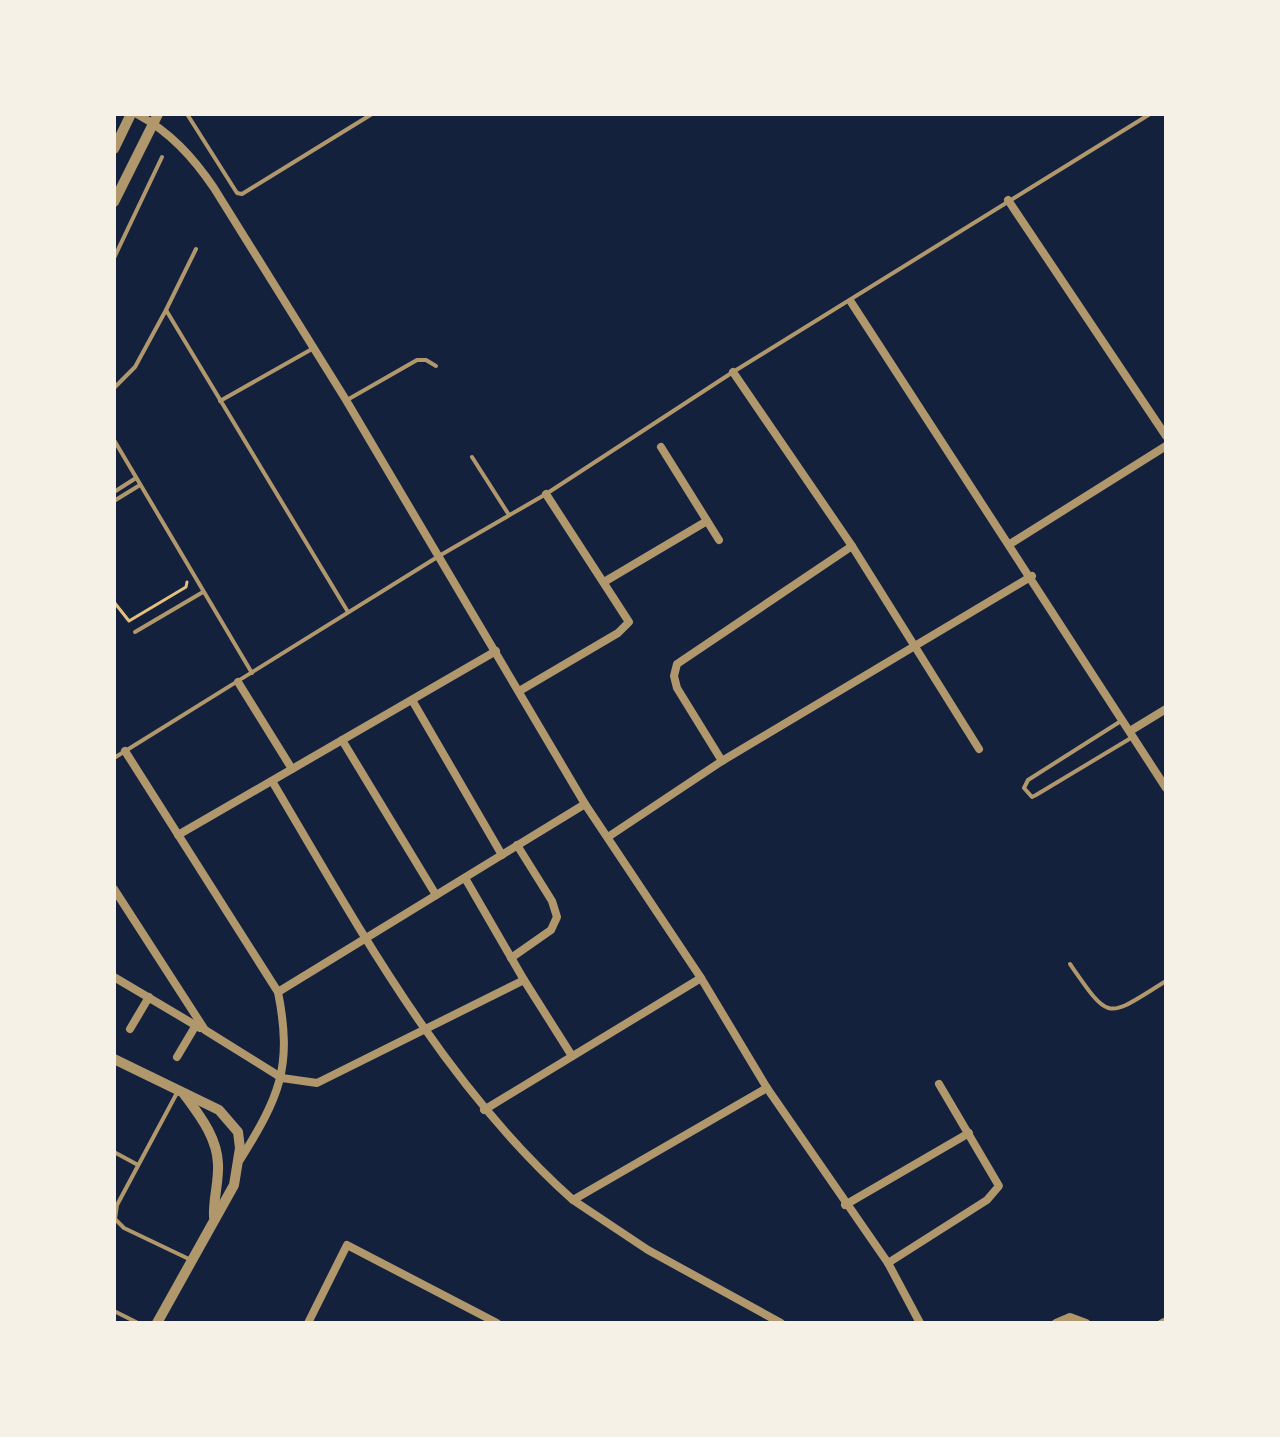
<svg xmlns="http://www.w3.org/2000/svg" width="1280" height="1437" font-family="'Noto Sans',sans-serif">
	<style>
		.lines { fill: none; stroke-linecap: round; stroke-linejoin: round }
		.path { stroke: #e5c07b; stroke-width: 3 }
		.service { stroke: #b1986c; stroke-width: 4 }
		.minor { stroke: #b1986c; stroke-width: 8 }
		.tertiary { stroke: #b1986c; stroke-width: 10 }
	</style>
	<rect width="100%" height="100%" fill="#14213d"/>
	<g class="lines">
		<!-- path -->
		<polyline class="path" points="114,602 129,621 186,587 187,582"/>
		<!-- service -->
		<g class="service">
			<polyline points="187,114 237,193 242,194 372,114"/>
			<polyline points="114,258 162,157"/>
			<polyline points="166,310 196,249"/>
			<polyline points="114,388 135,367 166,310 348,612"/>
			<polyline points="347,400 417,360 426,360 436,366"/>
			<polyline points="220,401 312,349"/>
			<polyline points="114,440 252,673"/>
			<polyline points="472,457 509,515"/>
			<polyline points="114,492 136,478"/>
			<polyline points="114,501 140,485"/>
			<polyline points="135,632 203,592"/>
			<polyline points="1121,721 1028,780 1024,788 1032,797 1036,795 1131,738"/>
			<polyline points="114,758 439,556 546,494 733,372 1150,114"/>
			<path d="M1070 964C1111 1023 1106 1018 1166 981"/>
			<polyline points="178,1091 117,1205 115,1219 124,1228 191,1260"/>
			<polyline points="114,1152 138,1165"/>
			<polyline points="114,1311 138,1323"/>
		</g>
		<!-- minor -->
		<g class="minor">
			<path d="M137 114C170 132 193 157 214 188L346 400 585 804 701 978 767 1088 888 1263 920 1323"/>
			<polyline points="1008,200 1166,436"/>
			<polyline points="851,302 1166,788"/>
			<polyline points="733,372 852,546 979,749"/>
			<polyline points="661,447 719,540"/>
			<polyline points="1010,544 1166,446"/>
			<polyline points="604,582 707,521"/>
			<polyline points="238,682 292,769"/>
			<polyline points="521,690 618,633 629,622 546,494"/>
			<polyline points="412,700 502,855"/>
			<polyline points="1130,731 1166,709"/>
			<polyline points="342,740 436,895"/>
			<polyline points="125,751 278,992 585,804"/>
			<polyline points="722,761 677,688 674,676 677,664 852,546"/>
			<path d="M272 781C359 928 444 1085 573 1200L767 1088"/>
			<polyline points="178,835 496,651"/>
			<polyline points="608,837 722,761 1032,576"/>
			<polyline points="114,889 205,1030 282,1078 317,1083 524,980 465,878"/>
			<polyline points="511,958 551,930 557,917 552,901 517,845"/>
			<polyline points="114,977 200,1028"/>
			<polyline points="524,980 572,1056"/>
			<polyline points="130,1029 149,997"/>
			<polyline points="177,1057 196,1025"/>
			<polyline points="484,1110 701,978"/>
			<path d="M240 1160C279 1097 293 1068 278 992"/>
			<polyline points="573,1200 648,1250 781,1323"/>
			<polyline points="845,1205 969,1133"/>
			<polyline points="888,1263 987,1200 999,1186 939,1084"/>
			<polyline points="308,1323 347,1245 497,1323"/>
			<polyline points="1056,1323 1070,1317 1086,1323"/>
			<polyline points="1162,1323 1166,1321"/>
		</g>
		<!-- tertiary -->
		<g class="tertiary">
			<polyline points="114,149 131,114"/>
			<polyline points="114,202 158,114"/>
			<polyline points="114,1059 219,1110 238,1132 240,1148 234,1185 157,1323"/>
			<path d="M184 1094C200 1116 217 1137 218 1164 219 1182 213 1199 214 1217"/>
		</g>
	</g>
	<!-- border -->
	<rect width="1280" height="1437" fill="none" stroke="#f6f1e7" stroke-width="232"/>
</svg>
